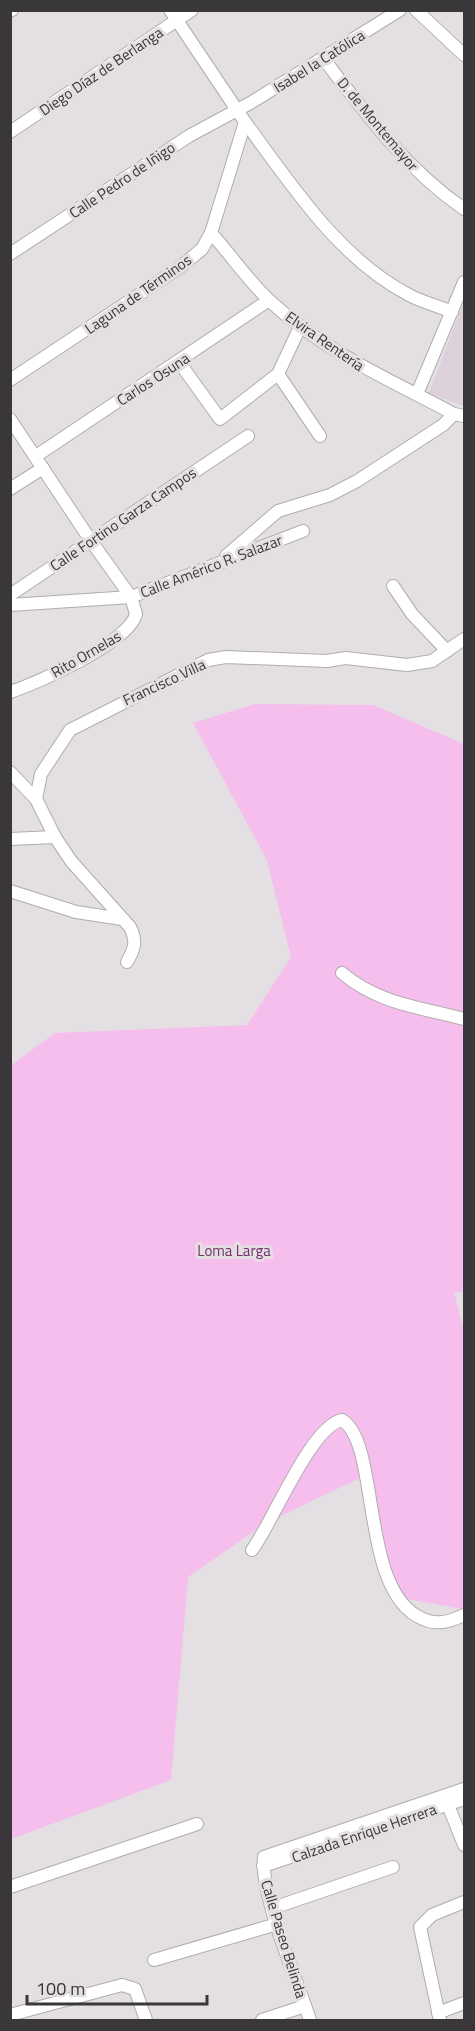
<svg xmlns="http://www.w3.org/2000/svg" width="475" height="2031" font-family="'Titillium Web',sans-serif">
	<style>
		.built { fill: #dcd1da }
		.green { fill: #f6beec }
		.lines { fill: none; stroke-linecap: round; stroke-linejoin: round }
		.minor-casing { stroke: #b0acaf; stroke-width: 14 }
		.minor { stroke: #fff; stroke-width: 12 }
		.labels { text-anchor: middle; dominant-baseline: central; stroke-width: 6; stroke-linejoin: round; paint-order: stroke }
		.street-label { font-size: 15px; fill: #393739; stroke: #e4dfe3 }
		.park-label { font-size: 15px; fill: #74306b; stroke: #e4dfe3 }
	</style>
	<rect width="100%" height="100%" fill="#e4dfe3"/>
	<!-- built -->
	<polygon class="built" points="464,301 464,406 429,393"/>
	<!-- green -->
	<polygon class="green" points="255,704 373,705 464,744 464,1292 454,1292 464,1331 464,1603 462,1609 401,1598 360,1478 266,1523 188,1577 171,1780 11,1839 10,1066 55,1033 247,1025 291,957 267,860 193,723"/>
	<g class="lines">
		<!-- minor casing -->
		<g class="minor-casing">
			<g id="minor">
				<polyline points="416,10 464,55"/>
				<polyline points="10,11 12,10"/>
				<path d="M323 58C366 114 406 169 464 209"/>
				<path d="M245 122C291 184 338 258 409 295 422 302 438 306 452 312"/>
				<polyline points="10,132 192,10"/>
				<path d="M211 233C231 255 249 282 271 302 326 353 389 379 454 414L464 416"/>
				<polyline points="10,254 189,136 252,102 400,10"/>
				<polyline points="179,362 220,419 278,374 300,327"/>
				<polyline points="278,374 320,436"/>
				<polyline points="10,380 179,268 202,249 211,233 245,122 170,10"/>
				<polyline points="417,394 464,282"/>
				<path d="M10 419 91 541 131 597 136 614C130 642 38 683 10 692"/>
				<polyline points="36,456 269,300"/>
				<polyline points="10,489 43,468"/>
				<polyline points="226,556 278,511 330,495 357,481 443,425 454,414"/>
				<polyline points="393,586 412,614 447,651"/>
				<polyline points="10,595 248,436"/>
				<polyline points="10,605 131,597 303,531"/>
				<path d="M10 772 36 799 55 837 71 861 130 927C137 941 135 948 127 962"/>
				<polyline points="36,799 41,774 70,730 208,660 226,657 327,661 346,658 407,665 432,661 464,639"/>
				<polyline points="10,839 55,837"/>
				<polyline points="10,891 76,912 122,919"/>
				<path d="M342 973C379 1004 419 1007 464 1019"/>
				<path d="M252 1550C273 1522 311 1426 342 1420 380 1443 360 1583 417 1616 434 1626 447 1623 464 1615"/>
				<polyline points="448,1805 464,1845"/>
				<polyline points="263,1866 464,1799"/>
				<polyline points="10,1887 197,1824"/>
				<polyline points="273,1908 393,1867"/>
				<polyline points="154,1960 277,1924"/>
				<polyline points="438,2013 464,2003"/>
				<polyline points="10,2015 122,1985 135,1989 146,2020"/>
				<polyline points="262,2020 305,2006"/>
				<path d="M310 2020C297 1979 260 1896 264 1857L464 1789"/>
				<polyline points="440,2020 420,1927 432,1915 464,1902"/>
			</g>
		</g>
		<!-- minor -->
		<use href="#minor" class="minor"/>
	</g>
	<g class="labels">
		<!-- street labels -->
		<g class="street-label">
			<text transform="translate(319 61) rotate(-32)">Isabel la Católica</text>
			<text transform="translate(101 71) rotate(-34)">Diego Díaz de Berlanga</text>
			<text transform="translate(378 124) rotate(50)">D. de Montemayor</text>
			<text transform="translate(122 180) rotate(-34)">Calle Pedro de Iñigo</text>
			<text transform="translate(138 294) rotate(-35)">Laguna de Términos</text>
			<text transform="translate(325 341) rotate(35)">Elvira Rentería</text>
			<text transform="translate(153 379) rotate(-33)">Carlos Osuna</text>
			<text transform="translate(123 519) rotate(-34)">Calle Fortino Garza Campos</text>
			<text transform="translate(211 566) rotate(-21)">Calle Américo R. Salazar</text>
			<text transform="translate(86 654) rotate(-30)">Rito Ornelas</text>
			<text transform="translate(164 682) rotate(-25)">Francisco Villa</text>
			<text transform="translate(364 1833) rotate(-19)">Calzada Enrique Herrera</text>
			<text transform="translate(284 1939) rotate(73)">Calle Paseo Belinda</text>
		</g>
		<!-- park labels -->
		<g class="park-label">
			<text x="234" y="1250">Loma Larga</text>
		</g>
	</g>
	<!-- border -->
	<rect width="475" height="2031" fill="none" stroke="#393739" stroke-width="24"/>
	<!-- scale -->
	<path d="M27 1995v9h180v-9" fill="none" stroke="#393739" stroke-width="3"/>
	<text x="36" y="1995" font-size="18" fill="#393739" stroke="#e4dfe3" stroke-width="4.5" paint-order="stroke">100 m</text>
</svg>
